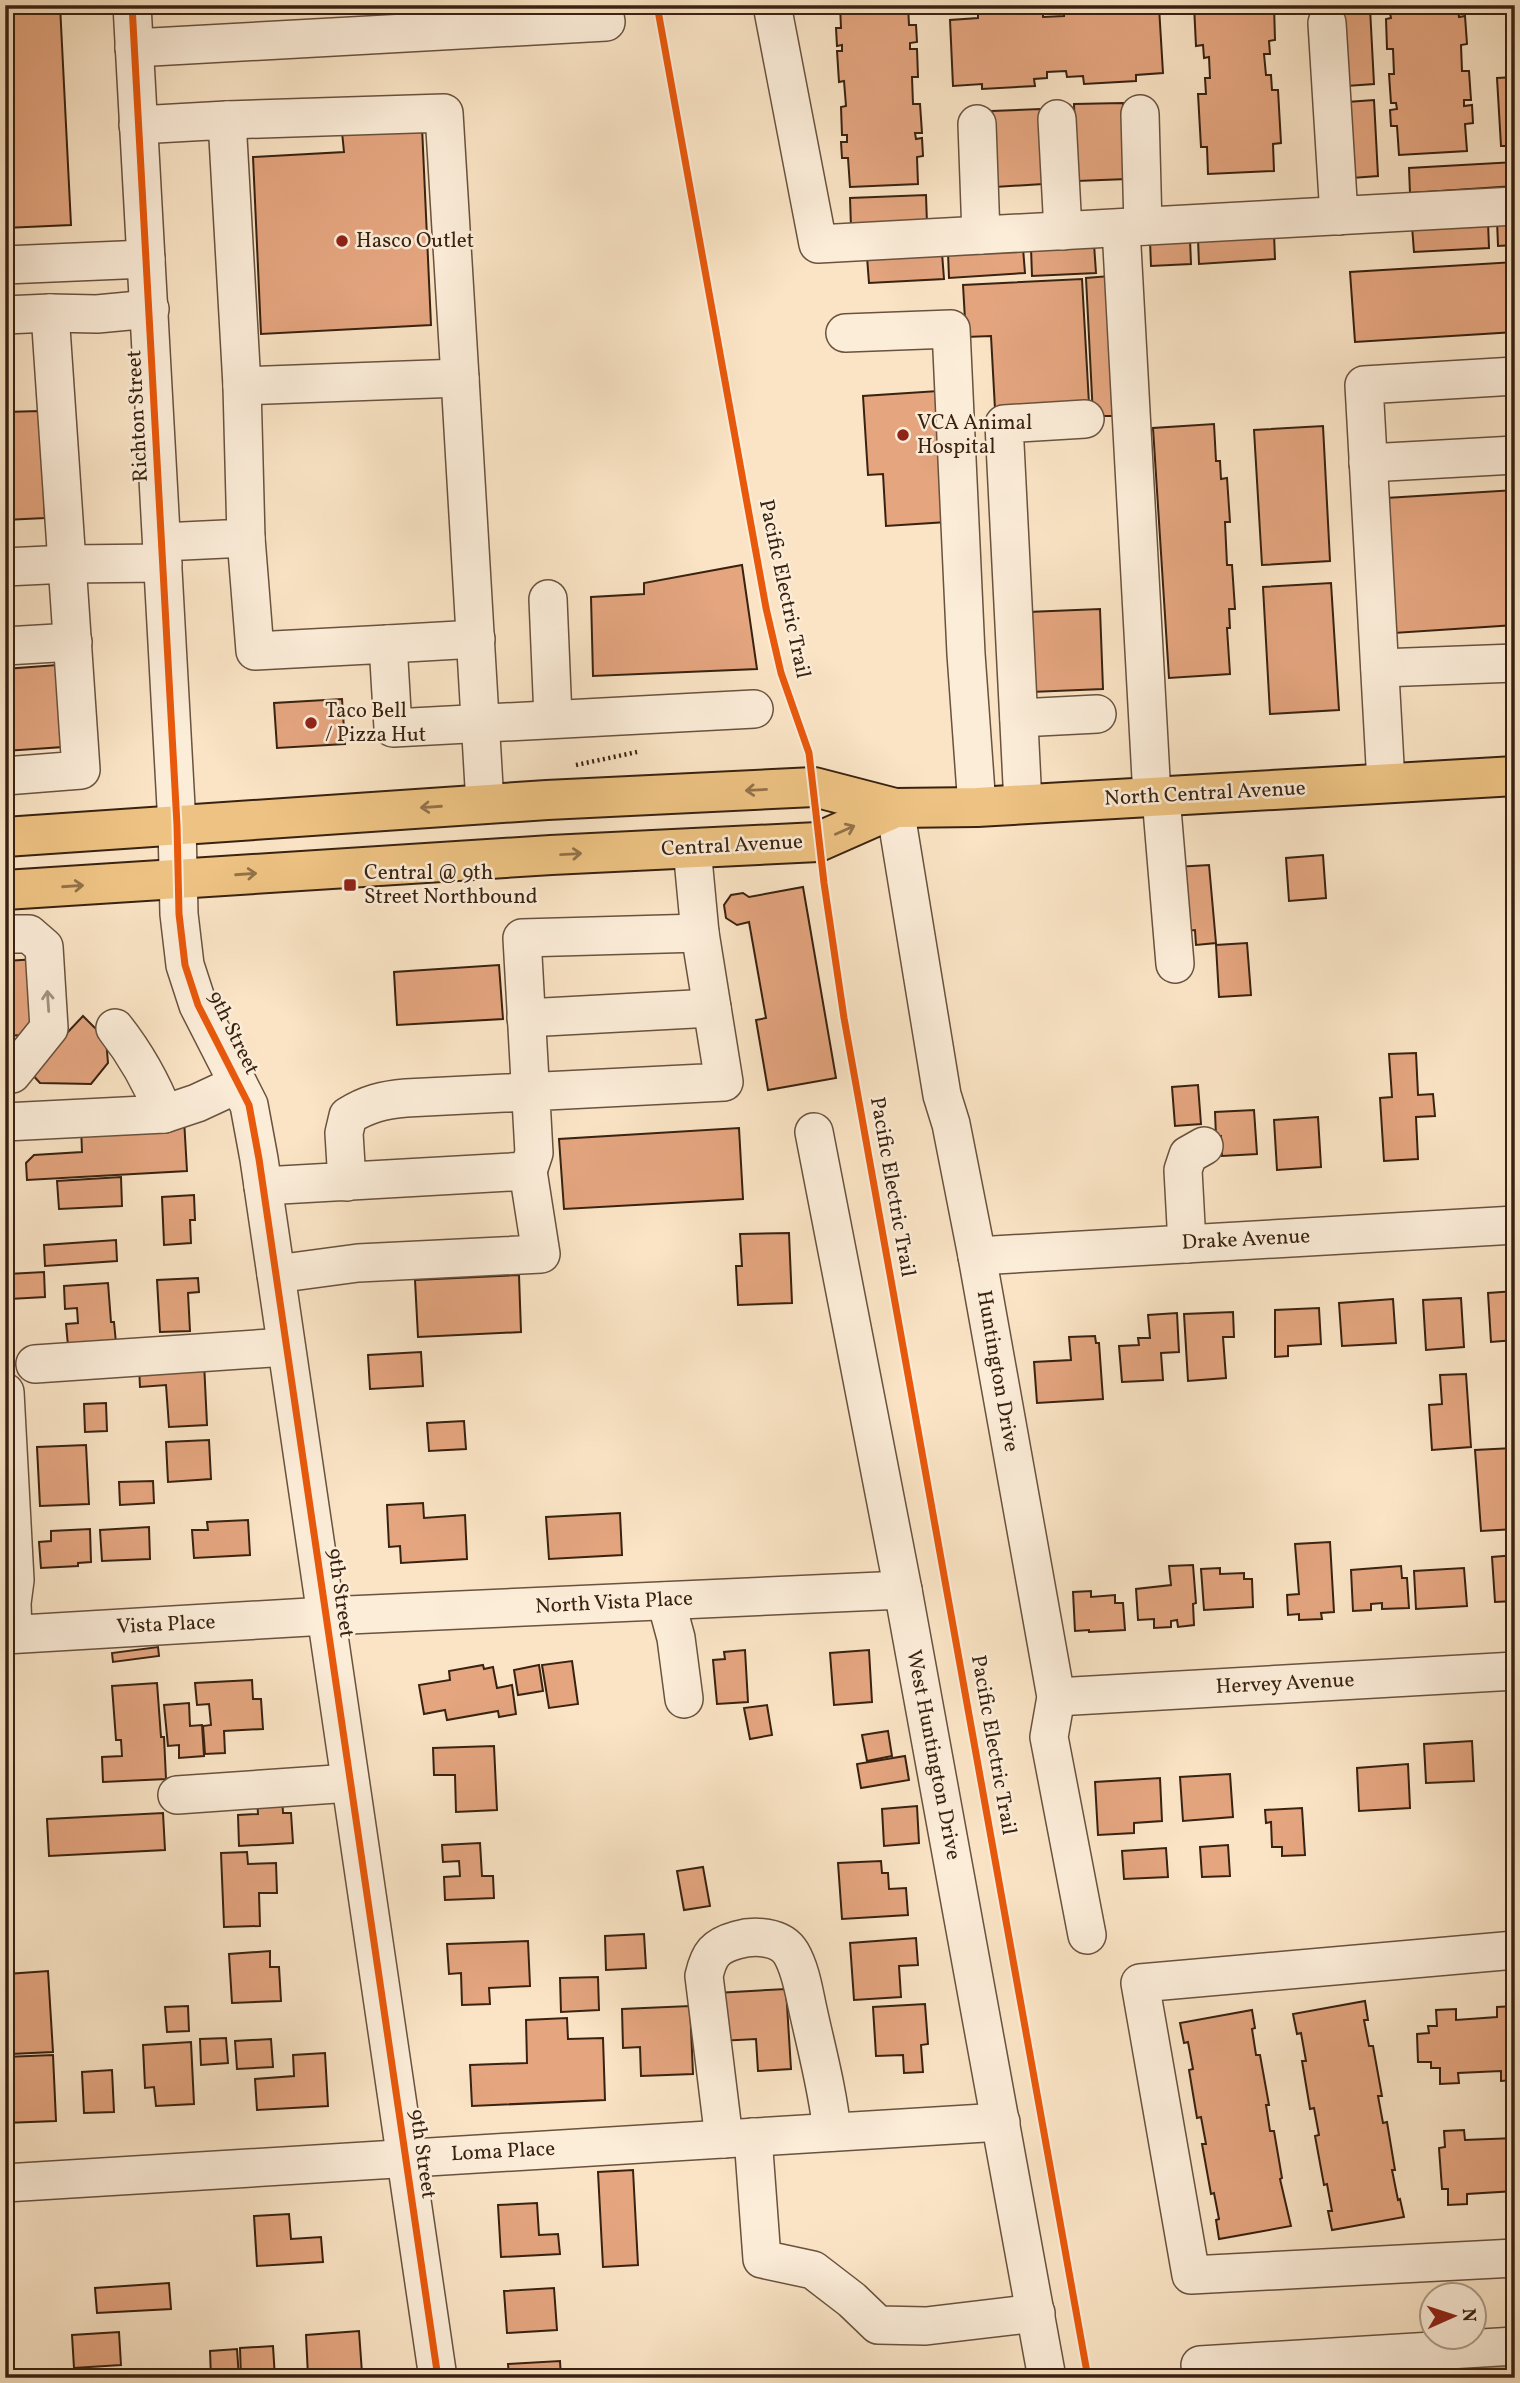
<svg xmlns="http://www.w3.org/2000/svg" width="1520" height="2383" font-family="Vollkorn,serif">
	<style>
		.building { fill: #e4a57f; stroke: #392211; stroke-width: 2 }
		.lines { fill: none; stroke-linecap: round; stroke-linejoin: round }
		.minor-casing { stroke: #69523e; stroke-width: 40 }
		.major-casing { stroke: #392211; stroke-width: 42 }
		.path { stroke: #392211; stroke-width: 4.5; stroke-dasharray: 2 3.5; stroke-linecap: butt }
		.minor { stroke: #fcedd9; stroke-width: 37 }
		.major { stroke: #edc282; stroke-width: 38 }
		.cycleway-casing { stroke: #fcedd9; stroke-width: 11 }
		.cycleway { stroke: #e8590c; stroke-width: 7 }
		.oneway { stroke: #93724a }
		.oneway2 { stroke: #a4927f }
		.poi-dot { fill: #8f2418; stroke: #fcedd9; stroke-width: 2.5 }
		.labels { text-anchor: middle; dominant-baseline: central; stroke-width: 5; stroke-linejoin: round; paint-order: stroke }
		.poi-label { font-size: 21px; fill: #392211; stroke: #fcedd9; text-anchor: start }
		.street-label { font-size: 21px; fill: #392211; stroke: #fcedd9 }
	</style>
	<rect width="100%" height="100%" fill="#fae4c5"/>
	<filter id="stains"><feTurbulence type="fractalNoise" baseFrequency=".00286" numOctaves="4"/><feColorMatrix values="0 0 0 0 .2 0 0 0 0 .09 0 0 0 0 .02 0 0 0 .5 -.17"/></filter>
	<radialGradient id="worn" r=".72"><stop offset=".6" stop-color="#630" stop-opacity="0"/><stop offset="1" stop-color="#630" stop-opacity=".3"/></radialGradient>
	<!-- building -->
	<g class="building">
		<polygon points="5,5 60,5 71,225 5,228"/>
		<polygon points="840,5 908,5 909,25 916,25 917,42 910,43 910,49 917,49 918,77 912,77 913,104 920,104 922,133 915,133 916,139 922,138 923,156 917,157 918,184 850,187 848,158 842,158 841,142 847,142 847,135 842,135 841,107 846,106 844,81 839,82 837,51 842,51 842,45 837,46 836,28 841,28"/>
		<polygon points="1079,5 1132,5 1132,8 1159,7 1163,73 1136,75 1136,81 1084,84 1083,76 1067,77 1066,71 1047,72 1047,78 1034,79 1035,86 982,89 982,84 953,86 950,20 978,18 978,9 1029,6 1029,12 1043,11 1043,17 1064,16 1064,10 1079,9"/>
		<polygon points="1194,5 1274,5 1275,40 1269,41 1270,54 1264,54 1266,75 1271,75 1272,90 1278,90 1281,143 1273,144 1274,171 1208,174 1207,147 1201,147 1198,94 1206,94 1205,78 1210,78 1209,57 1204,58 1203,45 1196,46"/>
		<polygon points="1385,5 1465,5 1465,9 1458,9 1459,17 1465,16 1467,44 1461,45 1462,71 1469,71 1471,100 1464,100 1464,106 1472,105 1473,123 1465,124 1467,151 1399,155 1397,126 1391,126 1390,110 1397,109 1396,103 1391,103 1389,74 1394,74 1393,49 1387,49 1386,19 1391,18 1390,13 1385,13"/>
		<polygon points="1370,8 1374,84 1347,86 1342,9"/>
		<polygon points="1515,77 1515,146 1501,146 1497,78"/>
		<polygon points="1374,100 1378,176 1352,178 1347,102"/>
		<polygon points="1123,103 1127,179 1077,181 1074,104"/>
		<polygon points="1040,109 1043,184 995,187 992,111"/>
		<polygon points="422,127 431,325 261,334 253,157 344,152 342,132"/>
		<polygon points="1515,162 1515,186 1410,193 1409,168"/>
		<polygon points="926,195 927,224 851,227 850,198"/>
		<polygon points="1515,219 1515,245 1498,246 1497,220"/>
		<polygon points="1488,222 1489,248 1414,252 1412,226"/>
		<polygon points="1274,234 1275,259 1199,264 1198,239"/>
		<polygon points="1190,239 1191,264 1151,266 1150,241"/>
		<polygon points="1094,244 1096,273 1032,276 1031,248"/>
		<polygon points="1023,248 1025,273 949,278 948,253"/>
		<polygon points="942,253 944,279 869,283 867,257"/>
		<polygon points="1515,262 1515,332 1355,342 1350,272"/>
		<polygon points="1110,276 1117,416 1093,416 1086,278"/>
		<polygon points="1082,279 1089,404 995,409 991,336 966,337 963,285"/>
		<polygon points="938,391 947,522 886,526 883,474 868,475 863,396"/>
		<polygon points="40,411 45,518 5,520 5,412"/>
		<polygon points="1214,424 1216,461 1220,461 1221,479 1227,478 1230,522 1225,522 1227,565 1232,565 1235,609 1229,609 1230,628 1227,628 1230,674 1169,678 1153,428"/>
		<polygon points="1323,426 1330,561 1262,565 1254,430"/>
		<polygon points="1515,490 1515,625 1394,633 1386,498"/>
		<polygon points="742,565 757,669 593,676 591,597 644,594 644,583"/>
		<polygon points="1331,583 1339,710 1270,714 1263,587"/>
		<polygon points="1100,609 1103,689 1031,692 1028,612"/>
		<polygon points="57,665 63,747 5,751 5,669"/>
		<polygon points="342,699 345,744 277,748 274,703"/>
		<polygon points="1323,855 1326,898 1289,901 1286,858"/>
		<polygon points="1209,865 1216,943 1196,945 1195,930 1186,931 1175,867"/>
		<polygon points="803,887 836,1078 768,1090 756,1020 766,1018 749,922 737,925 726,918 724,905 731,895 743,893 749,897"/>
		<polygon points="1247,943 1251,995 1219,997 1216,945"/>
		<polygon points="38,959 42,1034 5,1036 5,961"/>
		<polygon points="499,965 503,1019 397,1025 394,972"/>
		<polygon points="83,1016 106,1039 108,1063 91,1084 40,1083 30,1072"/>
		<polygon points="1416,1053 1418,1095 1433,1094 1435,1116 1416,1117 1418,1159 1384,1161 1380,1098 1392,1097 1389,1054"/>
		<polygon points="1198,1085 1201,1124 1175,1126 1172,1087"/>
		<polygon points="1254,1110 1257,1154 1222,1156 1221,1136 1216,1136 1215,1112"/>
		<polygon points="1318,1117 1321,1167 1277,1170 1274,1120"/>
		<polygon points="184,1119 187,1171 27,1180 26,1163 34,1155 82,1152 81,1126"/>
		<polygon points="739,1128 743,1199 564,1209 559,1139"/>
		<polygon points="121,1177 122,1206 59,1209 57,1181"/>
		<polygon points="194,1195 195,1220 190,1220 191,1243 164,1245 162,1197"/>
		<polygon points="789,1233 792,1303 738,1305 736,1266 742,1266 740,1234"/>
		<polygon points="116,1240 117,1261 45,1266 44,1245"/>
		<polygon points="44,1272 45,1297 10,1299 8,1274"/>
		<polygon points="519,1275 521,1332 418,1337 415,1280"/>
		<polygon points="198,1278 199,1292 188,1293 190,1331 160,1332 157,1280"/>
		<polygon points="108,1283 111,1322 114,1322 116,1343 68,1346 66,1324 78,1323 77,1308 65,1309 64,1286"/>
		<polygon points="1515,1291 1515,1340 1491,1342 1488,1293"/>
		<polygon points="1461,1298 1464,1347 1426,1350 1423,1300"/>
		<polygon points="1393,1299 1396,1343 1342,1346 1339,1303"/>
		<polygon points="1319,1308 1321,1344 1288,1346 1288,1356 1275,1357 1275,1310"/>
		<polygon points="1233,1312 1234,1337 1223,1337 1226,1378 1188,1381 1184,1314"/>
		<polygon points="1177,1313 1179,1352 1161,1353 1163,1380 1122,1382 1119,1346 1139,1345 1138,1338 1150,1338 1148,1315"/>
		<polygon points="1095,1336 1096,1343 1099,1343 1103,1399 1037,1403 1034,1362 1071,1360 1069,1337"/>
		<polygon points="421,1352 423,1386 370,1389 368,1355"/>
		<polygon points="204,1362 207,1425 169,1427 166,1385 140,1387 139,1366"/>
		<polygon points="1466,1374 1471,1447 1432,1450 1429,1405 1442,1404 1440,1375"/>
		<polygon points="106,1403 107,1431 85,1432 84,1404"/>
		<polygon points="464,1421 466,1449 429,1451 427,1423"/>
		<polygon points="209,1440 211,1479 168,1482 166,1442"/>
		<polygon points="86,1445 89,1504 40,1506 37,1447"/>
		<polygon points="1513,1448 1515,1529 1481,1531 1475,1450"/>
		<polygon points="153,1481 154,1503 120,1505 119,1482"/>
		<polygon points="423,1503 424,1518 465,1515 467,1559 401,1563 400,1546 389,1547 387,1505"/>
		<polygon points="620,1513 622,1555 549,1559 546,1517"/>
		<polygon points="248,1520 250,1555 194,1558 192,1530 208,1530 207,1522"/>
		<polygon points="149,1527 150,1559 102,1561 100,1530"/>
		<polygon points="90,1529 91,1562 78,1563 78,1566 41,1568 39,1542 51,1541 51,1531"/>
		<polygon points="1330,1542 1334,1612 1321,1613 1322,1619 1299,1620 1299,1614 1288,1615 1287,1595 1299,1594 1295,1544"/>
		<polygon points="1515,1555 1515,1601 1495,1602 1492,1557"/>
		<polygon points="1193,1565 1196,1603 1193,1604 1194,1625 1178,1627 1177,1620 1171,1621 1171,1627 1154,1628 1154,1619 1138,1620 1136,1589 1171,1585 1169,1566"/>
		<polygon points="1401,1566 1402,1578 1407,1578 1409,1608 1382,1609 1382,1603 1371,1604 1371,1610 1353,1611 1351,1570"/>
		<polygon points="1220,1568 1220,1574 1244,1573 1244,1579 1252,1579 1253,1607 1204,1610 1201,1569"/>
		<polygon points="1464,1568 1467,1606 1416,1609 1414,1571"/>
		<polygon points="1091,1591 1091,1597 1115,1595 1115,1603 1123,1603 1125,1630 1089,1632 1089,1630 1075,1631 1073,1592"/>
		<polygon points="158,1647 159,1656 113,1662 112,1653"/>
		<polygon points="745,1650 748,1702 717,1704 713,1660 725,1659 724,1652"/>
		<polygon points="869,1650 872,1702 834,1705 830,1653"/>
		<polygon points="572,1661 578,1704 549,1708 542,1665"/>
		<polygon points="483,1665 484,1669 493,1667 497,1688 512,1685 516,1714 499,1717 498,1711 447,1720 445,1710 424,1714 419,1685 450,1680 449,1671"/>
		<polygon points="539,1665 543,1691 518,1695 514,1670"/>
		<polygon points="252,1680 253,1699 261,1699 263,1729 224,1731 225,1753 205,1754 203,1726 211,1725 209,1704 197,1705 195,1683"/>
		<polygon points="157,1683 161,1737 164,1737 166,1779 103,1782 102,1757 122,1756 121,1740 116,1740 112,1686"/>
		<polygon points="189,1703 190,1726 202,1725 204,1756 179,1758 179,1745 168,1746 164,1705"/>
		<polygon points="767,1705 772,1735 750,1739 744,1708"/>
		<polygon points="10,1709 12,1749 5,1749 5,1710"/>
		<polygon points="888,1731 892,1756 867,1761 862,1735"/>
		<polygon points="1472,1741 1474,1781 1426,1783 1424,1744"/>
		<polygon points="494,1746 497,1810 456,1812 455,1775 434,1775 433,1748"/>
		<polygon points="905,1756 909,1780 861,1788 857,1764"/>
		<polygon points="1408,1764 1410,1808 1359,1811 1357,1768"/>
		<polygon points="1230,1774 1233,1817 1183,1821 1180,1777"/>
		<polygon points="1160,1778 1162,1821 1134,1823 1134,1833 1098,1835 1095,1782"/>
		<polygon points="282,1795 283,1813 291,1813 293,1843 239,1846 238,1815 258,1814 257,1796"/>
		<polygon points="917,1806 919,1843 884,1846 882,1809"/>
		<polygon points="1302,1808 1305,1855 1282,1856 1282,1847 1272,1847 1271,1822 1266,1823 1265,1810"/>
		<polygon points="163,1813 165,1850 49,1856 47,1819"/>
		<polygon points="480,1843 482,1876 493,1876 494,1898 445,1900 444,1877 460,1876 459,1861 443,1862 442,1845"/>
		<polygon points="1228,1845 1230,1876 1202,1877 1200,1847"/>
		<polygon points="1166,1848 1168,1877 1124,1879 1122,1851"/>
		<polygon points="247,1852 248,1864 276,1863 277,1893 259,1893 260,1926 224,1927 221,1853"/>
		<polygon points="881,1861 882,1873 888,1873 889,1889 906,1888 908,1915 842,1919 838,1863"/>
		<polygon points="703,1867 710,1906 684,1910 677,1871"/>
		<polygon points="644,1934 646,1968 606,1970 605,1936"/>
		<polygon points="916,1938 918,1965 899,1966 901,1997 854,2000 850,1943"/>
		<polygon points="528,1941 530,1986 489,1988 490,2004 462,2005 461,1973 449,1974 447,1944"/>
		<polygon points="270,1951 270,1967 279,1967 281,2001 232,2003 229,1954"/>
		<polygon points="48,1971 53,2052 11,2054 7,1974"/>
		<polygon points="598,1977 599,2010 561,2012 560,1978"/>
		<polygon points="786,1989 791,2069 758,2071 756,2039 719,2041 716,1993"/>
		<polygon points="1365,2001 1368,2020 1364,2020 1369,2046 1373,2046 1382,2096 1378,2096 1383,2123 1387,2122 1395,2170 1392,2170 1398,2200 1400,2199 1404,2217 1332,2230 1328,2211 1332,2211 1327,2184 1324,2185 1315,2136 1319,2135 1314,2108 1310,2109 1302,2061 1306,2061 1301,2033 1297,2034 1293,2014"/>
		<polygon points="925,2004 928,2044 921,2045 923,2072 904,2073 903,2055 876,2056 873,2007"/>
		<polygon points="188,2006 189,2031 167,2032 165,2007"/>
		<polygon points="690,2006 693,2074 641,2076 640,2047 623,2048 622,2009"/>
		<polygon points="1515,2006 1515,2080 1501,2081 1501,2071 1458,2073 1459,2083 1440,2084 1440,2068 1431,2068 1431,2062 1418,2062 1417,2034 1429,2033 1428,2026 1437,2026 1436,2010 1456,2009 1456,2020 1497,2017 1497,2007"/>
		<polygon points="1252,2010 1255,2028 1252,2029 1256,2055 1260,2055 1269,2105 1266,2105 1270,2131 1274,2131 1282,2178 1280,2179 1291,2226 1219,2239 1216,2220 1219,2219 1214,2193 1211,2194 1202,2144 1206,2144 1201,2117 1197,2118 1189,2070 1193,2069 1188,2042 1184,2043 1180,2023"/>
		<polygon points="567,2018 568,2039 603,2038 605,2100 472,2106 470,2065 527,2063 526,2020"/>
		<polygon points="226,2038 228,2063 201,2065 200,2039"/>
		<polygon points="271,2039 273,2067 237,2069 235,2041"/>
		<polygon points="191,2042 194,2104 156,2106 154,2087 145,2088 143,2045"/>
		<polygon points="325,2053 328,2106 257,2110 255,2079 294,2076 293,2055"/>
		<polygon points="53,2055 56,2121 5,2123 5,2057"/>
		<polygon points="112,2070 114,2112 84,2113 82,2072"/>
		<polygon points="1464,2130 1465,2140 1515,2138 1515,2191 1467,2194 1467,2204 1448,2205 1448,2189 1442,2189 1439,2148 1445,2147 1444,2131"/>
		<polygon points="633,2170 638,2265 603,2267 598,2172"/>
		<polygon points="537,2203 539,2235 558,2234 560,2254 501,2257 498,2205"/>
		<polygon points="289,2214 291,2239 321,2237 323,2262 257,2266 254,2216"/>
		<polygon points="169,2283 171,2309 97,2313 95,2288"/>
		<polygon points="554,2288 557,2330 507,2333 504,2291"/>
		<polygon points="359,2331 362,2373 308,2376 306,2335"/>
		<polygon points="119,2332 121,2365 74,2368 72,2335"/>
		<polygon points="273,2346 275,2378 241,2378 240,2348"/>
		<polygon points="237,2349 239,2378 211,2378 210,2351"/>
		<polygon points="1515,2352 1515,2378 1248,2378"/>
		<polygon points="560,2361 561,2378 509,2378 508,2364"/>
	</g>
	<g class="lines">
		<!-- minor casing -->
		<g class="minor-casing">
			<g id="minor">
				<polyline points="132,5 177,825 179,914 185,965 198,1005 249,1105 259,1159 438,2378"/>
				<polyline points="772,5 818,244 1515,206"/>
				<polyline points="1327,23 1339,216"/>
				<polyline points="134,48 606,22 603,5"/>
				<polyline points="1140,114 1143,226"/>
				<polyline points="1057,119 1063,231"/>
				<polyline points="227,120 444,113 460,378 242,386"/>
				<polyline points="977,124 981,235"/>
				<polyline points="138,125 227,120 242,386 246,538 162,542"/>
				<polyline points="1121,228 1152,797"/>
				<polyline points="5,265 146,259"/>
				<polyline points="5,315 50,313"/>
				<polyline points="845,333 951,329 966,654 977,807"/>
				<polyline points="460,378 485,804"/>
				<polyline points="1368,463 1515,455"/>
				<polyline points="246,538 255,651 388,644 393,728 754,709"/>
				<polyline points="5,567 68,564 163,563"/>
				<polyline points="548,599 553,718"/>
				<polyline points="388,644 476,639"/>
				<polyline points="5,646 73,642"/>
				<polyline points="1380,668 1515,663"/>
				<polyline points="1019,718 1097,714"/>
				<polyline points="5,776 81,770 50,313 97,314 150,309"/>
				<polyline points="1386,783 1364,385 1515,376"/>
				<polyline points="1161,797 1175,964"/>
				<polyline points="1023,804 1004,424 1085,419"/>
				<polyline points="895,808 942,1095 951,1124 977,1256 1056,1697 1049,1737 1087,1935"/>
				<polyline points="692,848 700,933"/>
				<polyline points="5,934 29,934 44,947 49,1028 12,1074 5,1075"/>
				<polyline points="526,1018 712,1008"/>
				<polyline points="164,1114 197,1103 238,1084"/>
				<path d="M5 1122 164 1114C151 1081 137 1056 115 1028"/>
				<polyline points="814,1132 903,1590 1047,2378"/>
				<path d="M263 1186 528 1171 534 1153 522 938 700 933 724 1082 406 1098C383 1100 367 1104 348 1116L344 1133 347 1182"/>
				<polyline points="1187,1244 1183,1170 1188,1155 1204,1146"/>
				<polyline points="977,1256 1515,1225"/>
				<polyline points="276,1274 358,1263 541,1254 528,1171"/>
				<polyline points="35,1364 286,1347"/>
				<polyline points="5,1392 15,1580 12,1603 13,1634"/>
				<polyline points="666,1601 676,1638 684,1699"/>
				<polyline points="5,1635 326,1616 903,1590"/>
				<polyline points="1056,1697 1515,1671"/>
				<polyline points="177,1795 350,1783"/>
				<polyline points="1515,1950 1140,1983 1191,2275 1515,2258"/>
				<polyline points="753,2137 762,2259 813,2270 852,2300 878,2325 926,2326 1036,2313"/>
				<path d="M724 2139 704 1976C709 1954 715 1946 737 1940 754 1935 781 1936 791 1953 801 1970 804 1992 808 2010 817 2051 828 2091 832 2132"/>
				<polyline points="5,2183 1001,2122"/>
				<polyline points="1203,2378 1200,2365 1515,2346"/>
			</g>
		</g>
		<!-- major casing -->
		<g class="major-casing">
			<g id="major">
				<polyline points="5,837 547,800 814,787 895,808 977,807 1515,776"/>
				<polyline points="5,890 551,855 818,842 895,808"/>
			</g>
		</g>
		<!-- path -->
		<polyline class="path" points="576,765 637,752"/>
		<!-- minor -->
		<use href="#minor" class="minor"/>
		<!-- major -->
		<use href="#major" class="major"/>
		<!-- cycleway casing -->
		<g class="cycleway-casing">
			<g id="cycleway">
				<polyline points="132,5 177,825 179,914 185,965 198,1005 249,1105 259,1159 438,2378"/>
				<polyline points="657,5 766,608 781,673 809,753 824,883 844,1018 1088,2378"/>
			</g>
		</g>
		<!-- cycleway -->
		<use href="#cycleway" class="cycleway"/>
	</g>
	<!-- one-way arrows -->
	<defs><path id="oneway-shaft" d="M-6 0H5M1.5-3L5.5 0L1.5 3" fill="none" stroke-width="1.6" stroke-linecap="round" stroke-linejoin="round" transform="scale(1.75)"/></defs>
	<g class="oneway">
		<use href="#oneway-shaft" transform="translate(756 790) rotate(177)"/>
		<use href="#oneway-shaft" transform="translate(431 807) rotate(176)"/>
		<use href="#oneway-shaft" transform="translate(845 830) rotate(-24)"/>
		<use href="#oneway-shaft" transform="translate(571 854) rotate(-3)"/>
		<use href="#oneway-shaft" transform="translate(246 874) rotate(-4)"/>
		<use href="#oneway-shaft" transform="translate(73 886) rotate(-4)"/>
	</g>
	<use class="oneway2" href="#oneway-shaft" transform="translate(48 1001) rotate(-94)"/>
	<!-- markers -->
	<g class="poi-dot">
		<circle cx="342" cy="241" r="7"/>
		<circle cx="903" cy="435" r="7"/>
		<circle cx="311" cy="723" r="7"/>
		<rect x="343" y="878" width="14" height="14" rx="3.5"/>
	</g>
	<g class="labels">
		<!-- poi labels -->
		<g class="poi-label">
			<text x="356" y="241">Hasco Outlet</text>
			<text x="917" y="423">VCA Animal<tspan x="917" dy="24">Hospital</tspan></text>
			<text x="325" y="711">Taco Bell<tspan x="325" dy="24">/ Pizza Hut</tspan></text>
			<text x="364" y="873">Central @ 9th<tspan x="364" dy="24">Street Northbound</tspan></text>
		</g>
		<!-- street labels -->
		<g class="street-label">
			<text transform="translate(138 416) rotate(-93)">Richton Street</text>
			<text transform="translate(784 589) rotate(78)">Pacific Electric Trail</text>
			<text transform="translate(1205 794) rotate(-3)">North Central Avenue</text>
			<text transform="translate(732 846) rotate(-3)">Central Avenue</text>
			<text transform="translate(233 1033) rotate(64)">9th Street</text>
			<text transform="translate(892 1187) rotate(80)">Pacific Electric Trail</text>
			<text transform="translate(1246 1240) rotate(-3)">Drake Avenue</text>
			<text transform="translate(997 1371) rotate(80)">Huntington Drive</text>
			<text transform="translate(340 1593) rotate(82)">9th Street</text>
			<text transform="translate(614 1603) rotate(-3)">North Vista Place</text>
			<text transform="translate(166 1625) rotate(-3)">Vista Place</text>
			<text transform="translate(1285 1684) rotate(-3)">Hervey Avenue</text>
			<text transform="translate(993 1745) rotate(80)">Pacific Electric Trail</text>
			<text transform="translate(933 1755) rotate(79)">West Huntington Drive</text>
			<text transform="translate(503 2152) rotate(-3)">Loma Place</text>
			<text transform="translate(422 2154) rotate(82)">9th Street</text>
		</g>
	</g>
	<!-- margin -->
	<rect width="1520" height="2383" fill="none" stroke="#fae4c5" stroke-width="28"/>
	<rect x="7" y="7" width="1506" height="2369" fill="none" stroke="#392211" stroke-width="3.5"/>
	<rect x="14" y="14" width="1492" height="2355" fill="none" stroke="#392211" stroke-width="2"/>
	<!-- north arrow -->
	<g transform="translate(1453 2316) rotate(87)"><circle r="33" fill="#fcedd9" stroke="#ae9c89" stroke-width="2"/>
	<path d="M0-5L12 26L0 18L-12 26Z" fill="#8f2418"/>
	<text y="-10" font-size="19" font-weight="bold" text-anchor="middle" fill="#392211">N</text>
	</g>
	<rect width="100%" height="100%" filter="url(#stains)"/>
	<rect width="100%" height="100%" fill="url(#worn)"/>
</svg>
